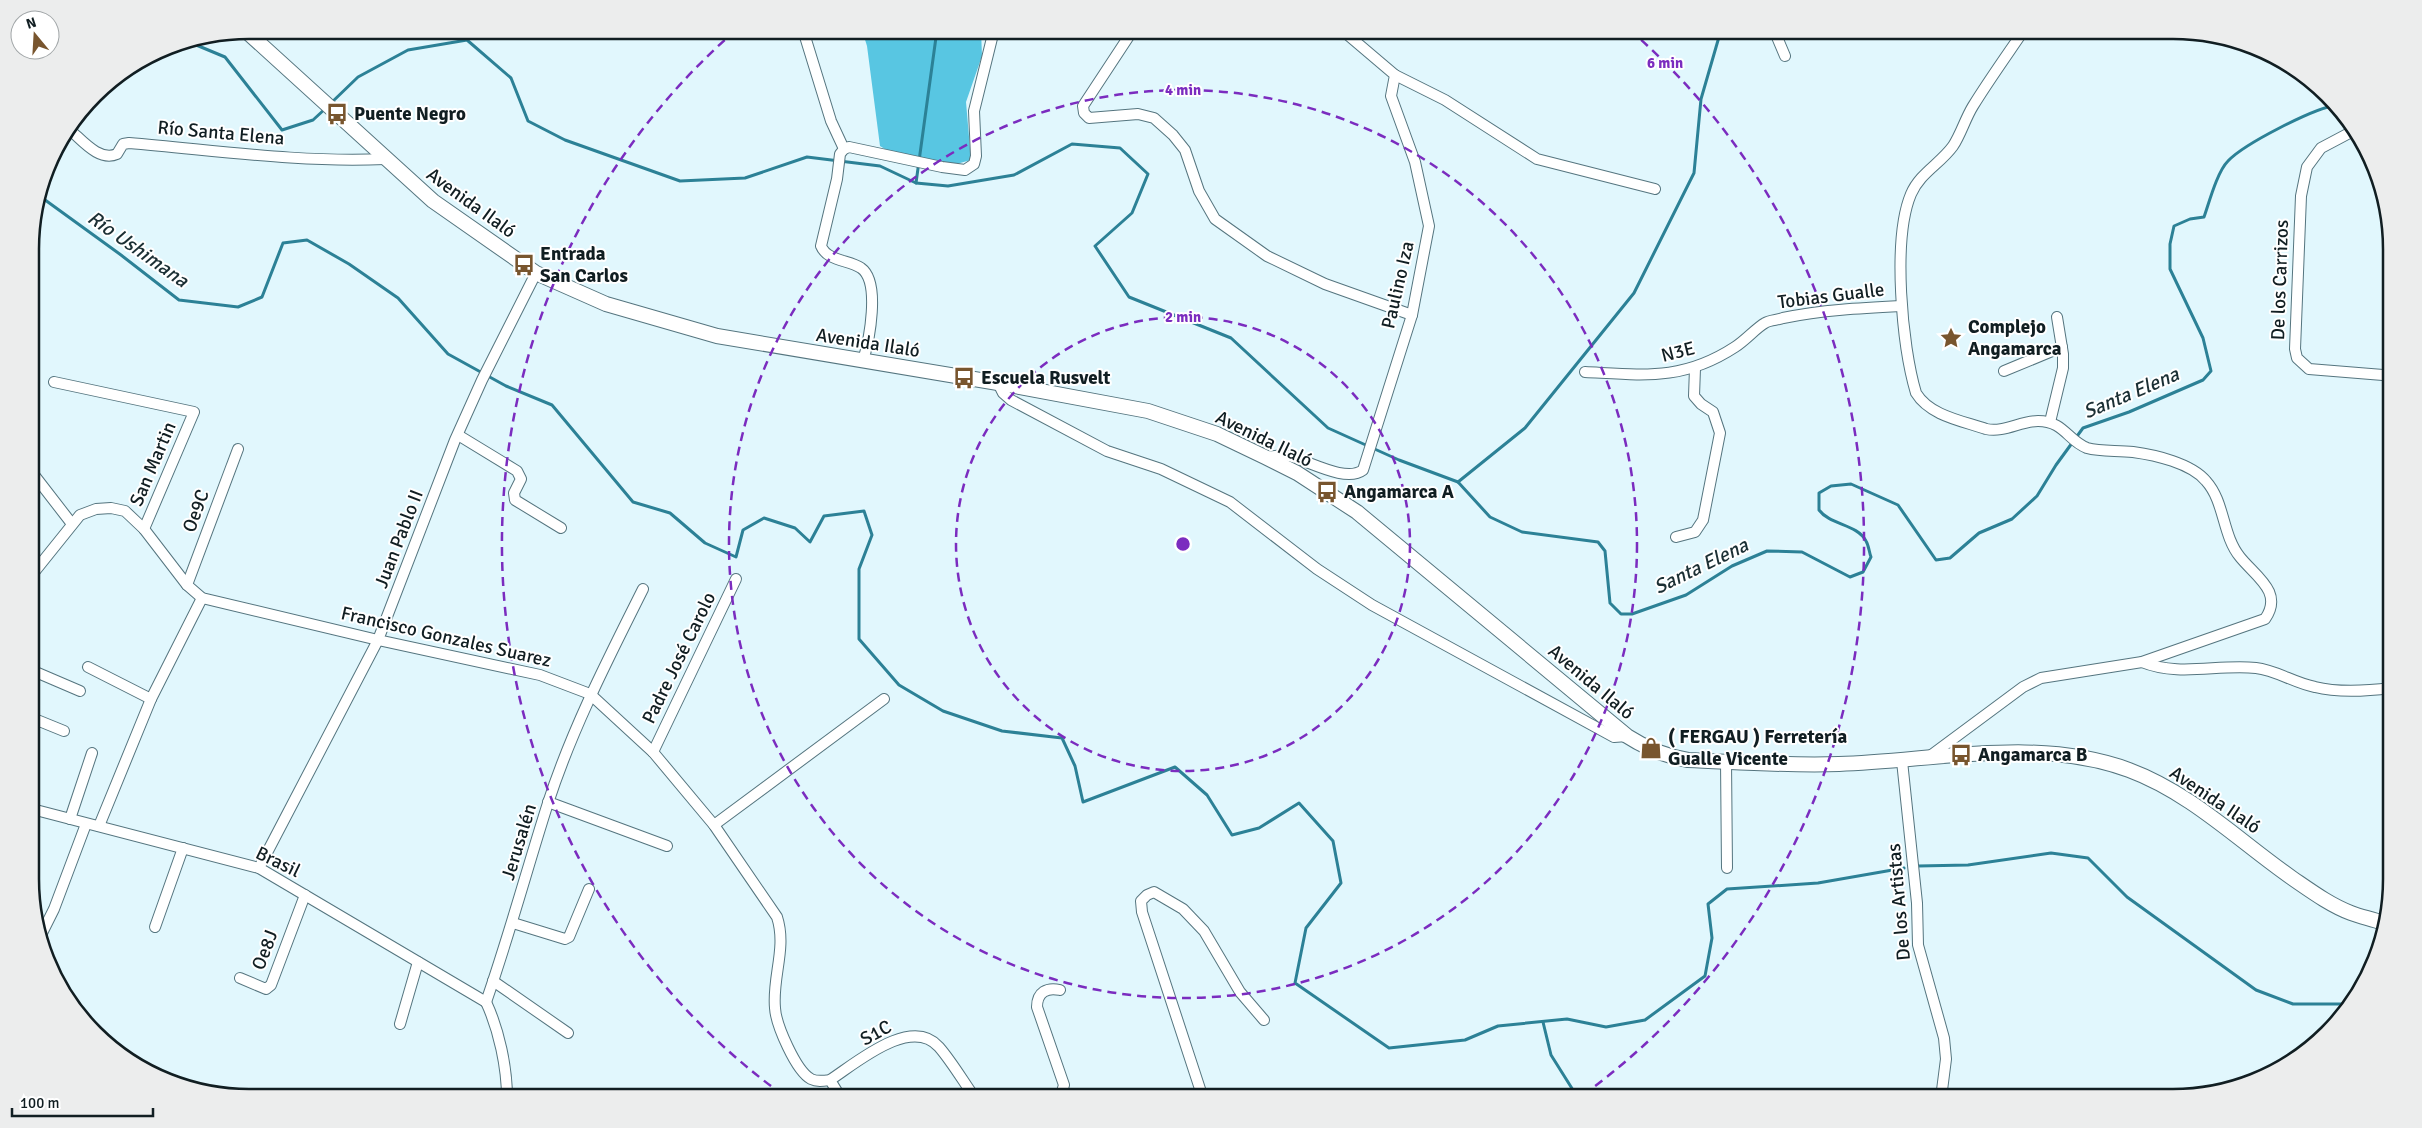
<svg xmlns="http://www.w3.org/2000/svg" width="2422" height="1128" font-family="Signika,sans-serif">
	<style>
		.forest { fill: #58c6e2 }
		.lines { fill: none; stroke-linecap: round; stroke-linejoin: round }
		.stream { stroke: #2c8196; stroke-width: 3 }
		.minor-casing { stroke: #55757f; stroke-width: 12 }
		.secondary-casing { stroke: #55757f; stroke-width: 16 }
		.minor { stroke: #fff; stroke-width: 10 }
		.secondary { stroke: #fff; stroke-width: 14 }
		.ring { fill: none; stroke: #7b2cbf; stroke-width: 2.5; stroke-dasharray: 9 6 }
		.labels { text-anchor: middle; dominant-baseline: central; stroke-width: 4; stroke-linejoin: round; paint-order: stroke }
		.poi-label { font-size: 19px; font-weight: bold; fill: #111e22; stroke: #fff; text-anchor: start }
		.street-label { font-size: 19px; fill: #111e22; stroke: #fff }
		.water-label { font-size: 20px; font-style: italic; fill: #1b2f34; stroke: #fff }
		.rim { fill: none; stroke: #111e22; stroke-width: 2.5 }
		.centre { fill: #7b2cbf; stroke: #fff; stroke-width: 2.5 }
		.ring-label { font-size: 15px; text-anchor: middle; font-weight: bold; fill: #7b2cbf; stroke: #fff; stroke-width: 4; stroke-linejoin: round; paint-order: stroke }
	</style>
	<rect width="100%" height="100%" fill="#e1f7fd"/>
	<!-- forest -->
	<path class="forest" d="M862 30H981L982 56 966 102 971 160C930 172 916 169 880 146L867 46Z"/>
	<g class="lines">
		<!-- stream -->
		<g class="stream">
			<polyline points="189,42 225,57 282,130 313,120 326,108"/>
			<path d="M330 104 358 77 408 50 467 40 511 78 528 121 565 140 680 181 745 178 807 157 880 166 916 183 948 186 1014 175 1072 144 1120 148 1148 174 1132 213 1095 246 1129 297 1231 338 1328 428 1399 460 1458 482 1490 517 1522 532 1598 542 1605 551 1610 603 1621 614H1632L1686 595 1732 566 1767 551 1802 552 1850 577 1863 572 1871 557C1869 552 1869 546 1866 541 1857 524 1830 525 1819 510V493L1831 486 1851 484 1898 505 1936 560 1950 558 1979 533 2012 519 2037 496 2056 465 2083 428 2129 412 2203 380 2211 371 2203 338 2170 269V244L2174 226 2190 219 2204 217C2209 203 2217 172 2228 161 2244 144 2314 108 2337 105"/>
			<polyline points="916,183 937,30"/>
			<polyline points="41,197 121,255 179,300 238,307 262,297 283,243 307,240 349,264 398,298 448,354 506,386 552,405 633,502 670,513 705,543 736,557 743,530 764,518 795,528 810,542 824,516 864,511 872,535 859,569 859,639 899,685 943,711 1002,731 1062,738 1075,766 1083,802 1175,767 1207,795 1232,835 1259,828 1299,803 1333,841 1341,883 1306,928 1295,983 1389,1048 1465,1040 1498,1026 1567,1019 1606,1027 1645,1020 1705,976 1712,938 1708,904 1727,889 1818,883 1904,868"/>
			<polyline points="1458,482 1525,428 1634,293 1694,173 1701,99 1721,30"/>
			<polyline points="1918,866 1968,865 2051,853 2088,858 2127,897 2256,990 2293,1004 2350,1004"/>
			<polyline points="1543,1022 1551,1055 1578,1098"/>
		</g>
		<!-- minor casing -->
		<g class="minor-casing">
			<g id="minor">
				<polyline points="803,30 831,121 844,149"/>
				<polyline points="1133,30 1083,106 1084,113 1089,118 1138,114 1154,118 1173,135 1185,150 1199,191 1215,219 1267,256 1325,284 1412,315"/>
				<polyline points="1774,30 1785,56"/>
				<polyline points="1395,75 1445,100 1537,159 1655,189"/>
				<path d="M70 130C82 140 99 162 117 154L123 144 129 143C214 150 300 163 385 159"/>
				<polyline points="2355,130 2321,148 2307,167 2301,196 2295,349 2297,358 2309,369 2383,375 2391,371"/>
				<path d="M863 361C869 341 881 282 861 268 849 260 827 261 821 246L837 179 840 154 844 149 849 147 942 167 965 170 974 164 976 156 974 111 994 30"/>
				<polyline points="2004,371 2062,347"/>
				<path d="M1585 372C1644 375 1683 381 1735 347 1746 340 1756 328 1765 323 1769 320 1778 320 1783 318 1822 310 1861 308 1901 306"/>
				<polyline points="54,382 194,412 144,529"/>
				<polyline points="998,383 1003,393 1011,400 1107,451 1161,469 1230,502 1317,569 1372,605 1614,737 1627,736"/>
				<polyline points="2050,422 2063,368 2063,354 2057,317"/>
				<polyline points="458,435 517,471 521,479 514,493 515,500 561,528"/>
				<path d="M1266 457C1273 456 1282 455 1289 456 1309 461 1346 483 1363 470L1412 315 1429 226 1415 162 1391 96 1395 75 1342 30"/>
				<polyline points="31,471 72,524"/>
				<polyline points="1676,537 1695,532 1703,520 1720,433 1713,412 1701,404 1694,396 1695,368"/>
				<path d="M31 576 80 515 96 509 111 508 125 511 144 529 187 585 202 598 378 640 540 675 590 694 653 752 714 825 777 917C787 948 772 977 775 1008 776 1025 796 1071 811 1079 817 1082 823 1081 830 1080 855 1064 911 1015 939 1047 952 1062 963 1081 975 1098"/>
				<polyline points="187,585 238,449"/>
				<path d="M2142 662C2179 677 2217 664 2256 668 2276 670 2294 683 2315 687 2339 693 2367 691 2391 688"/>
				<polyline points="88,667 151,699 202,598"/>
				<polyline points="31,670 80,691"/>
				<polyline points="32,718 64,731"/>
				<polyline points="653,752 736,579"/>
				<path d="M1930 756 2023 687 2041 678 2142 662 2265 619C2284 592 2255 576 2240 557 2222 535 2225 502 2206 481 2191 463 2155 455 2133 452 2118 450 2101 452 2087 448 2068 441 2064 421 2038 421 2020 421 2004 433 1986 429 1963 421 1930 416 1916 393 1902 346 1892 239 1911 194 1920 173 1940 164 1953 146 1961 134 1965 119 1973 106 1989 80 2007 55 2024 30"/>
				<polyline points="1726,761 1727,868"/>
				<polyline points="1902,761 1917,903 1918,945 1944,1038 1946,1059 1941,1098"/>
				<polyline points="548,802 667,846"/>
				<polyline points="32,809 259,868 486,1002"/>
				<polyline points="70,819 92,753"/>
				<polyline points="714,825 884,699"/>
				<polyline points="99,826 151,699"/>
				<polyline points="259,868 378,640 455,440 482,380 536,273"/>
				<polyline points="513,923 565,939 569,937 589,889"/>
				<polyline points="155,927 183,848"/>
				<polyline points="40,937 54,909 86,824"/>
				<polyline points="240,978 266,989 271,985 305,895"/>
				<polyline points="493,981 568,1033"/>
				<path d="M1060 990C1047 987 1037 992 1037 1007L1064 1085 1060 1098"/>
				<path d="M486 1002C509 936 527 869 548 803 572 729 608 659 643 589"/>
				<path d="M486 1002C499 1030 507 1067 507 1098"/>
				<polyline points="400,1024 418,962"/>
				<polyline points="830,1080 841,1098"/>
				<polyline points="1203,1098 1142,912 1141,901 1147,895 1154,892 1183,909 1204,931 1240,992 1264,1020"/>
			</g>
		</g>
		<!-- secondary casing -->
		<g class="secondary-casing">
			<path id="secondary" d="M246 31 433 201 536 273 606 304 717 336 998 383 1148 411 1217 434 1265 457 1297 473 1357 512 1627 736C1647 749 1665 756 1688 760 1738 762 1789 766 1839 764 1934 761 2037 736 2129 770 2191 793 2239 841 2292 878 2311 891 2330 905 2351 913 2361 917 2373 919 2383 923"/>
		</g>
		<!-- minor -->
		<use href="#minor" class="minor"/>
		<!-- secondary -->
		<use href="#secondary" class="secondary"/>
	</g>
	<!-- distance rings -->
	<g class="ring">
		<circle cx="1183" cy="544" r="227"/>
		<circle cx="1183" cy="544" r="454"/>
		<path d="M783 1095A681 681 0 0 1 736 30M1630 30A681 681 0 0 1 1583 1095"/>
	</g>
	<!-- icons -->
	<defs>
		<g id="bus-bare" transform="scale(1.725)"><path d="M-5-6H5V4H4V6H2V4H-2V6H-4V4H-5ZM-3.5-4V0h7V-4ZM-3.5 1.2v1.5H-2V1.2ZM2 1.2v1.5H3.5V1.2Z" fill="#78552e" stroke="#fff" stroke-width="2.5" paint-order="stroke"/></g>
		<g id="sight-bare" transform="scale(1.725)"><path d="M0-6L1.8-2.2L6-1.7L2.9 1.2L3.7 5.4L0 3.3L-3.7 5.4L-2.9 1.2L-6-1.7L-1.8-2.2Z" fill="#78552e" stroke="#fff" stroke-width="2.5" paint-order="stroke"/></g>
		<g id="shop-bare" transform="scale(1.725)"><path d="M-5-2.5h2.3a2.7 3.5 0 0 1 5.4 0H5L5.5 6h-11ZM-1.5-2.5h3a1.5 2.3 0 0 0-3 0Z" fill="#78552e" stroke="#fff" stroke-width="2.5" paint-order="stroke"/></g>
	</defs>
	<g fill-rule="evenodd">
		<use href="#bus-bare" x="337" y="114"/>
		<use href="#bus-bare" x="524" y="265"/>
		<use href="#sight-bare" x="1951" y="338"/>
		<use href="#bus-bare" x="964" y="378"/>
		<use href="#bus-bare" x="1327" y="492"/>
		<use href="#shop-bare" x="1651" y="748"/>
		<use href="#bus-bare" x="1961" y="755"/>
	</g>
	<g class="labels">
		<!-- poi labels -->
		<g class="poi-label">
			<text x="354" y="114">Puente Negro</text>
			<text x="540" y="254">Entrada<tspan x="540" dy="22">San Carlos</tspan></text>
			<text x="1968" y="327">Complejo<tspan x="1968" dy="22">Angamarca</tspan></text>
			<text x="981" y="378">Escuela Rusvelt</text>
			<text x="1344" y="492">Angamarca A</text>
			<text x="1668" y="737">( FERGAU ) Ferretería<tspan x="1668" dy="22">Gualle Vicente</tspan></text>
			<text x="1978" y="755">Angamarca B</text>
		</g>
		<!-- street labels -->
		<g class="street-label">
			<text transform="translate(221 133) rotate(5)">Río Santa Elena</text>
			<text transform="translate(471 203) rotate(36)">Avenida Ilaló</text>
			<text transform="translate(2280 280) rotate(-88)">De los Carrizos</text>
			<text transform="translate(1398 285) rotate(-77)">Paulino Iza</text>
			<text transform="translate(1831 296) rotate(-7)">Tobias Gualle</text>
			<text transform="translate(868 343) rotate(9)">Avenida Ilaló</text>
			<text transform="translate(1678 352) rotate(-14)">N3E</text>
			<text transform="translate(1264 439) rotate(26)">Avenida Ilaló</text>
			<text transform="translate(153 464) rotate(-67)">San Martin</text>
			<text transform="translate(196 511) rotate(-70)">Oe9C</text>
			<text transform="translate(399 539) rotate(-69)">Juan Pablo II</text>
			<text transform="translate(446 637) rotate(13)">Francisco Gonzales Suarez</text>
			<text transform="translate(679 658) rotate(-64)">Padre José Carolo</text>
			<text transform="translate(1591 682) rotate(40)">Avenida Ilaló</text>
			<text transform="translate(2215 800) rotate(34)">Avenida Ilaló</text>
			<text transform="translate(519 842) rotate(-73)">Jerusalén</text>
			<text transform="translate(278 862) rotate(26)">Brasil</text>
			<text transform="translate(1899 902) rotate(-95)">De los Artistas</text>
			<text transform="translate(265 950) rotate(-69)">Oe8J</text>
			<text transform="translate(876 1033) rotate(-29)">S1C</text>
		</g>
		<!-- water labels -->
		<g class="water-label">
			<text transform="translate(138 249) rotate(35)">Río Ushimana</text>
			<text transform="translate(2131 393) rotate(-23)">Santa Elena</text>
			<text transform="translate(1701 566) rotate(-26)">Santa Elena</text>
		</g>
	</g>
	<!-- crop -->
	<path d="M0 0H2422V1128H0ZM249 39H2173A210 210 0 0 1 2383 249V879A210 210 0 0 1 2173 1089H249A210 210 0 0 1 39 879V249A210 210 0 0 1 249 39Z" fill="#eceded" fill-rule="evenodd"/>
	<path class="rim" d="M249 39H2173A210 210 0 0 1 2383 249V879A210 210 0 0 1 2173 1089H249A210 210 0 0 1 39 879V249A210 210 0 0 1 249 39Z"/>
	<circle cx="1183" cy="544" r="8" class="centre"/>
	<g class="ring-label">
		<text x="1665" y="68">6 min</text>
		<text x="1183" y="95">4 min</text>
		<text x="1183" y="322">2 min</text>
	</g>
	<!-- north arrow -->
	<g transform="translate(35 35) rotate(342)"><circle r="24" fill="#ffffff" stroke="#a0a5a7"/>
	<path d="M0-4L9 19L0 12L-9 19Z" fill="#78552e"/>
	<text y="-8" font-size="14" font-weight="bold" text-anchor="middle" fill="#111e22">N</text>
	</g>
	<!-- scale -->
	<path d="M12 1108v8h141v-8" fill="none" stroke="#111e22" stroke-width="2.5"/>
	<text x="20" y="1108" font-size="15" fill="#111e22" stroke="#ffffff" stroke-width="4" paint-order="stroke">100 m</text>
</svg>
